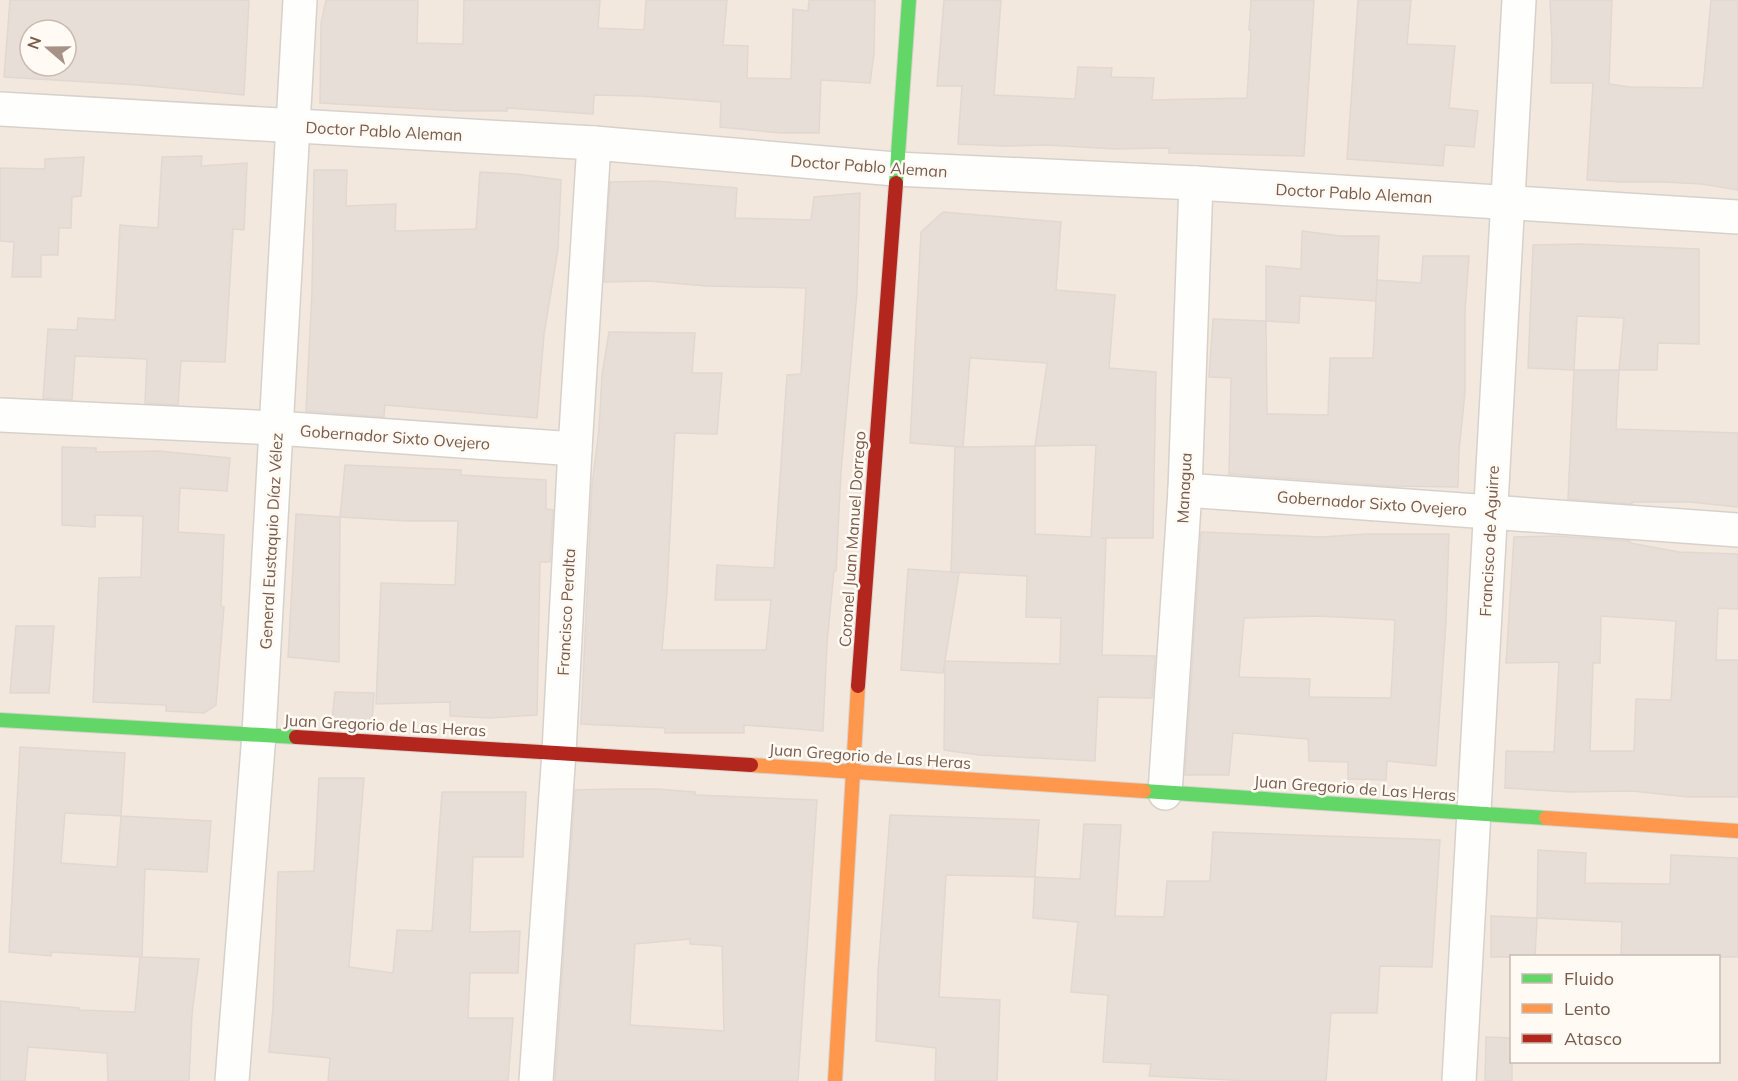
<svg xmlns="http://www.w3.org/2000/svg" width="1738" height="1081" font-family="Mulish,sans-serif">
	<style>
		.residential { fill: #f2e8de; fill-rule: evenodd }
		.building { fill: #e6ded7; stroke: #e2d8d2; stroke-width: 1.5; fill-rule: evenodd }
		.lines { fill: none; stroke-linecap: round; stroke-linejoin: round }
		.street-casing { stroke: #d7d1cb; stroke-width: 36 }
		.fast-casing { stroke: #d9d2cb; stroke-width: 16 }
		.slow-casing { stroke: #d9d2cb; stroke-width: 16 }
		.jam-casing { stroke: #d9d2cb; stroke-width: 16 }
		.street { stroke: #fefefd; stroke-width: 33 }
		.fast { stroke: #63d668; stroke-width: 14 }
		.slow { stroke: #ff974d; stroke-width: 14 }
		.jam { stroke: #b3261e; stroke-width: 14 }
		.labels { text-anchor: middle; dominant-baseline: central; stroke-width: 5; stroke-linejoin: round; paint-order: stroke }
		.street-label { font-size: 16px; fill: #7a5c4d; stroke: #fffaf3 }
	</style>
	<rect width="100%" height="100%" fill="#f9f5f0"/>
	<!-- residential -->
	<path class="residential" d="M0 0H1738V1081H0ZM30 30H66V66H30ZM1512 956H1718V1062H1512Z"/>
	<!-- building -->
	<g class="building">
		<path d="M10 0H249L244 95 138 85 4 77ZM30 30H66V66H30Z"/>
		<polygon points="326,0 418,0 417,43 463,44 464,0 600,0 598,28 644,30 646,0 727,0 723,45 748,46 747,78 791,79 793,9 808,11 809,0 875,0 874,54 870,83 821,80 819,133 781,133 720,127 721,102 640,96 594,95 593,114 507,108 507,111 461,111 320,103 321,23"/>
		<polygon points="944,0 1001,0 994,95 1075,99 1078,67 1112,68 1111,77 1154,78 1152,100 1247,98 1251,30 1249,30 1251,0 1314,0 1304,156 1169,153 1169,148 1115,149 1048,145 1005,146 958,144 962,86 937,86"/>
		<polygon points="1358,0 1411,0 1407,44 1455,46 1449,108 1478,111 1474,147 1445,145 1443,166 1347,159"/>
		<polygon points="1550,0 1612,0 1609,84 1630,87 1703,88 1711,0 1738,0 1738,190 1702,184 1664,182 1622,182 1587,180 1593,83 1551,83 1552,42"/>
		<polygon points="202,156 201,166 247,163 244,230 233,229 225,362 181,361 178,405 145,403 147,359 75,356 72,400 43,398 48,329 77,330 78,318 115,320 120,225 158,228 162,157"/>
		<polygon points="84,157 81,196 72,197 71,228 59,228 58,255 41,255 41,277 12,277 14,242 0,241 0,168 45,169 45,159"/>
		<polygon points="314,170 347,170 346,206 396,204 395,231 476,229 480,172 517,174 561,180 558,249 544,335 537,418 385,405 384,417 306,411 312,290"/>
		<polygon points="655,181 737,188 735,218 811,220 814,197 860,193 857,292 841,472 836,571 834,571 827,643 823,731 744,725 744,733 665,733 665,728 581,724 592,485 599,430 602,375 609,332 695,333 692,373 722,373 717,434 675,433 667,592 662,650 766,650 771,600 715,600 717,565 774,568 787,375 801,374 806,288 706,286 649,281 604,282 610,182"/>
		<path d="M943 212 1061 222 1056 290 1115 295 1109 368 1156 372 1153 538H1101H1106L1102 655 1155 656 1152 698 1098 697 1095 761 979 755 944 750 945 661 943 673 901 670 908 569 951 572 955 447H962L910 443 921 232ZM970 358 1047 363 1035 446 963 447ZM1096 445 1091 537 1035 534V446ZM951 572 1027 576 1026 617 1061 618 1060 664 945 661 959 573Z"/>
		<polygon points="1302,231 1340,236 1379,236 1376,301 1300,296 1299,323 1266,321 1266,266 1301,269"/>
		<polygon points="1581,244 1699,249 1699,344 1658,343 1657,370 1619,370 1624,318 1577,316 1574,370 1528,368 1533,245"/>
		<polygon points="1423,256 1469,256 1465,311 1465,392 1459,451 1458,487 1391,486 1229,474 1231,378 1209,377 1213,319 1266,321 1267,414 1328,415 1330,358 1373,358 1377,280 1421,283"/>
		<polygon points="1574,370 1619,370 1616,429 1738,433 1738,507 1690,502 1632,502 1632,504 1568,499"/>
		<polygon points="62,447 96,448 96,452 159,451 230,458 227,491 180,488 178,532 224,535 221,606 224,607 216,705 204,713 166,711 166,705 93,702 99,578 141,577 143,516 95,515 95,527 62,525"/>
		<polygon points="345,465 461,470 461,475 546,480 546,509 553,510 550,562 540,562 537,715 489,718 450,716 450,702 376,704 381,583 455,585 458,521 408,521 340,517"/>
		<polygon points="296,514 340,517 339,662 288,657"/>
		<path d="M1201 532 1321 537 1367 534H1449L1446 622 1436 766 1387 761 1386 780 1348 779V762L1309 761 1308 739 1233 733 1229 775H1185ZM1318 616 1395 620 1391 698 1309 697 1310 679 1239 677 1244 618Z"/>
		<path d="M1556 536 1630 541V543L1679 552 1738 554V609L1718 608 1716 660H1738V797H1688L1632 791 1571 792 1505 788 1506 751 1554 752 1559 662 1506 663 1514 537ZM1601 616 1676 621 1671 700 1636 699 1634 751H1590L1593 663H1600Z"/>
		<polygon points="16,626 54,626 49,693 10,693"/>
		<polygon points="335,692 374,693 372,722 332,720"/>
		<path d="M20 747 125 753 121 816 211 821 207 872 145 869 142 957 199 959 192 1014 189 1081H108L107 1053 28 1047 25 1081H0V1001L79 1008V1010L135 1012 140 957 51 952V956L9 952ZM65 813 121 816 117 867 61 863Z"/>
		<polygon points="319,778 364,778 349,967 393,973 397,930 432,931 442,792 526,792 523,857 473,857 470,932 520,931 518,973 470,973 468,1018 513,1018 508,1081 328,1081 330,1058 269,1052 273,1007 278,872 314,871"/>
		<path d="M614 789H657L695 792V795L817 800 798 1081H555L575 790ZM690 939V944L722 946 724 1031 630 1025 635 944Z"/>
		<polygon points="890,815 1039,820 1035,877 946,875 939,997 1000,1000 997,1081 935,1081 936,1048 876,1041 878,972"/>
		<polygon points="1084,824 1121,825 1115,916 1164,917 1167,881 1210,881 1213,832 1440,840 1432,967 1380,966 1377,1013 1331,1013 1326,1081 1250,1081 1149,1076 1151,1064 1103,1062 1108,995 1071,992 1078,922 1033,918 1035,877 1080,879"/>
		<polygon points="1538,850 1586,853 1585,883 1670,884 1671,855 1738,858 1738,957 1621,957 1622,922 1537,918"/>
		<polygon points="1491,916 1537,918 1535,957 1491,957"/>
		<polygon points="1486,1037 1512,1038 1512,1081 1485,1081"/>
	</g>
	<g class="lines">
		<!-- street casing -->
		<g class="street-casing">
			<g id="street">
				<polyline points="0,109 594,143 895,169 1196,183 1738,217"/>
				<polyline points="0,415 277,428 575,449"/>
				<polyline points="1185,490 1738,530"/>
				<polyline points="1165,793 1185,490 1196,183"/>
				<polyline points="232,1081 259,734 300,0"/>
				<polyline points="536,1081 559,752 575,449 594,143"/>
				<path d="M1459 1081C1481 721 1497 360 1519 0"/>
			</g>
		</g>
		<!-- fast casing -->
		<g class="fast-casing">
			<g id="fast">
				<polyline points="896,183 909,0"/>
				<polyline points="0,720 296,737"/>
				<polyline points="1144,791 1546,818"/>
			</g>
		</g>
		<!-- slow casing -->
		<g class="slow-casing">
			<g id="slow">
				<polyline points="751,765 1144,791"/>
				<polyline points="1546,818 1738,831"/>
				<polyline points="835,1081 858,686"/>
			</g>
		</g>
		<!-- jam casing -->
		<g class="jam-casing">
			<g id="jam">
				<polyline points="858,686 896,183"/>
				<polyline points="296,737 751,765"/>
			</g>
		</g>
		<!-- street -->
		<use href="#street" class="street"/>
		<!-- fast -->
		<use href="#fast" class="fast"/>
		<!-- slow -->
		<use href="#slow" class="slow"/>
		<!-- jam -->
		<use href="#jam" class="jam"/>
	</g>
	<g class="labels">
		<!-- street labels -->
		<g class="street-label">
			<text transform="translate(384 131) rotate(3)">Doctor Pablo Aleman</text>
			<text transform="translate(869 166) rotate(4)">Doctor Pablo Aleman</text>
			<text transform="translate(1354 193) rotate(3)">Doctor Pablo Aleman</text>
			<text transform="translate(395 437) rotate(4)">Gobernador Sixto Ovejero</text>
			<text transform="translate(1184 488) rotate(-87)">Managua</text>
			<text transform="translate(1372 503) rotate(4)">Gobernador Sixto Ovejero</text>
			<text transform="translate(852 539) rotate(-86)">Coronel Juan Manuel Dorrego</text>
			<text transform="translate(271 541) rotate(-87)">General Eustaquio Díaz Vélez</text>
			<text transform="translate(1489 541) rotate(-87)">Francisco de Aguirre</text>
			<text transform="translate(566 612) rotate(-87)">Francisco Peralta</text>
			<text transform="translate(385 725) rotate(3)">Juan Gregorio de Las Heras</text>
			<text transform="translate(870 756) rotate(4)">Juan Gregorio de Las Heras</text>
			<text transform="translate(1355 788) rotate(4)">Juan Gregorio de Las Heras</text>
		</g>
	</g>
	<!-- legend -->
	<rect x="1510" y="955" width="210" height="108" fill="#fffaf3" stroke="#cabbb1" stroke-width="1.5"/>
	<rect x="1522" y="974" width="30" height="9" fill="#63d668" stroke="#cabbb1" stroke-width="1.5"/>
	<text x="1564" y="985" font-size="18" fill="#7a5c4d">Fluido</text>
	<rect x="1522" y="1004" width="30" height="9" fill="#ff974d" stroke="#cabbb1" stroke-width="1.5"/>
	<text x="1564" y="1015" font-size="18" fill="#7a5c4d">Lento</text>
	<rect x="1522" y="1034" width="30" height="9" fill="#b3261e" stroke="#cabbb1" stroke-width="1.5"/>
	<text x="1564" y="1045" font-size="18" fill="#7a5c4d">Atasco</text>
	<!-- north arrow -->
	<g transform="translate(48 48) rotate(290)"><circle r="28" fill="#fffaf3" stroke="#cabbb1" stroke-width="1.5"/>
	<path d="M0-4.5L10 22L0 15L-10 22Z" fill="#a69286"/>
	<text y="-9" font-size="16" font-weight="bold" text-anchor="middle" fill="#7a5c4d">N</text>
	</g>
</svg>
